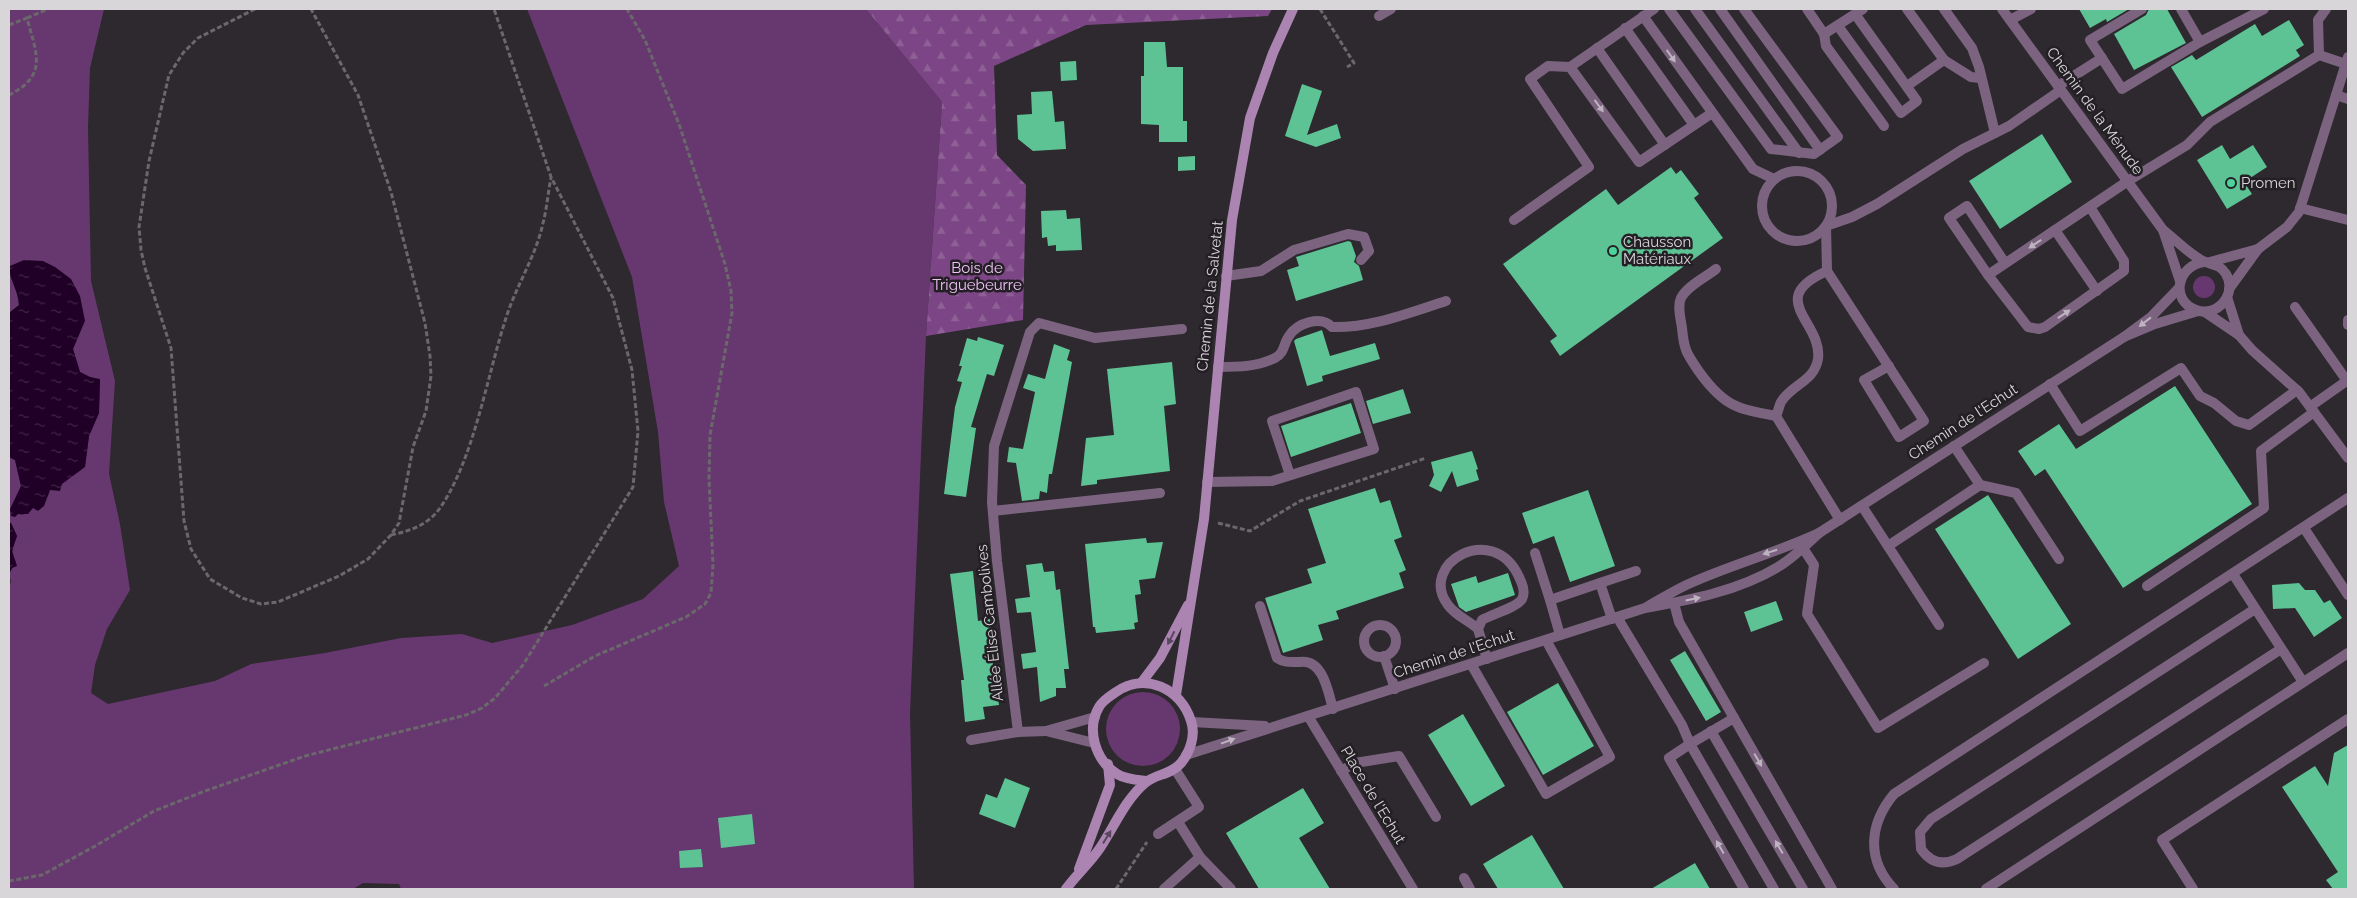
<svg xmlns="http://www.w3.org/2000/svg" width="2357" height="898" font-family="Raleway,sans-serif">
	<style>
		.grass { fill: #67386f }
		.forest { fill: url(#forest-firs) }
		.water { fill: url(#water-ripples) }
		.building { fill: #5dc294 }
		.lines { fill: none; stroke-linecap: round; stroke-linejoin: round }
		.path { stroke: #6b686c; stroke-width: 3; stroke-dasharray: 5 2.5; stroke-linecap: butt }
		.lane { stroke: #7c6481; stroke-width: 10 }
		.street { stroke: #7c6481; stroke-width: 10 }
		.secondary { stroke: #ab84b2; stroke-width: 10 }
		.oneway { fill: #bdb4bf }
		.oneway2 { fill: #59475d }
		.poi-dot { fill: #4cd39b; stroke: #231f24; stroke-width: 2 }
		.labels { text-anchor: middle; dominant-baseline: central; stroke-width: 5; stroke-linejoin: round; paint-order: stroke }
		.street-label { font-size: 15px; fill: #d9d6d9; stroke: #231f24 }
		.poi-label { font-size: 15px; fill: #d9d6d9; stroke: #231f24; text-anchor: start }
		.park-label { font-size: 15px; fill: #efc1f7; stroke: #231f24 }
	</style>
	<defs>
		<pattern id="forest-firs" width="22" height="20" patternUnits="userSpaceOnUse" patternTransform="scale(1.25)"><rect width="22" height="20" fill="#7c4686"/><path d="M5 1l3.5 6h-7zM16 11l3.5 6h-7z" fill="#8e6096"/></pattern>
		<pattern id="water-ripples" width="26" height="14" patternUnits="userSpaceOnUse" patternTransform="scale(1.25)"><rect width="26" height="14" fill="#200027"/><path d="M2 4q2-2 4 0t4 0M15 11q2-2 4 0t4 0" fill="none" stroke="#402446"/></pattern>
	</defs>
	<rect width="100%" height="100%" fill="#2d292e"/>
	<!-- grass -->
	<g class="grass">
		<path d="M9 9H104L90 68 88 128 91 281 115 381 109 474 120 524 130 590 107 629 95 665 91 693 108 704 215 681 251 664 325 653 401 638 462 634 492 643 572 625 643 599 679 566 664 502 658 432 632 277 527 9H866L942 102 926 336 910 713 914 889H401L399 884 363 883 353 889H9V590L11 581 9 574 16 562C10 553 13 545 17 536L11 523H9V457L15 460 21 486 14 506 18 514 23 515 48 496 50 490 85 467 89 436 99 413 100 380 90 377 80 372 73 349 78 335 9 273 16 288 19 305 9 313Z"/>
		<circle cx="2204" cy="287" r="11"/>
		<circle cx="1143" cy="729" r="37"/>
	</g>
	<!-- forest -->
	<polygon class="forest" points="866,9 1272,9 1268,16 1086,25 994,66 997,155 1026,185 1023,320 926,336 942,102"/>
	<!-- water -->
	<g class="water">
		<path d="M24 260 43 261 55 267 71 279 80 296 85 321 73 349 80 372 90 377 100 379 99 413 89 436 85 467 62 484 60 491 50 490 44 506 38 511 33 508 28 514H18L15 517 11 516 10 509 21 486 15 460 9 457V313L19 305C19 291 8 279 10 266Z"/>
		<polygon points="9,523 11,523 17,536 12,551 17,566 12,568 9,574"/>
	</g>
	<!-- building -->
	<g class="building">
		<polygon points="2079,9 2129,9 2107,22 2106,19 2090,28"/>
		<polygon points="2149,9 2167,9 2186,43 2134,70 2114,34 2146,15"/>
		<polygon points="2289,20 2304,45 2296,50 2300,56 2202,117 2171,67 2192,55 2196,60 2255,24 2262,36"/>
		<polygon points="1144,42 1165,42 1167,67 1183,67 1183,121 1187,121 1187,142 1159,142 1159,125 1141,124 1141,76 1144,76"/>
		<polygon points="1076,61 1077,80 1061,81 1060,62"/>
		<polygon points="1302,84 1322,91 1307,135 1337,124 1341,138 1316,147 1285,136"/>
		<polygon points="1052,91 1055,122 1064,121 1066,149 1033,151 1018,139 1017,115 1032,114 1031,92"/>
		<polygon points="2042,134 2072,182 2000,229 1969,181"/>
		<polygon points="2222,145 2230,159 2253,145 2267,167 2244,182 2252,194 2227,209 2197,160"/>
		<polygon points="1195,156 1195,170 1178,171 1178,157"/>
		<polygon points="1671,167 1676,174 1681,170 1699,194 1694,198 1723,238 1560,356 1550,341 1557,336 1503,264 1606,189 1618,205"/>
		<polygon points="1066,210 1067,219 1080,218 1082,250 1056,251 1056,245 1048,246 1047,237 1042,238 1041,211"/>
		<polygon points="1348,241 1351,242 1356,256 1354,262 1359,266 1363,280 1296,301 1287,270 1299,266 1296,257"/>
		<polygon points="1322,330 1330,356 1375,343 1380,359 1322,376 1323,381 1307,386 1294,341 1296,339"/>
		<polygon points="978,337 1004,345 994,376 987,374 971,427 976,428 966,497 944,494 955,407 962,382 957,381 962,366 959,366 967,338 977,341"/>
		<polygon points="1054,344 1070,350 1067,360 1072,362 1052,474 1049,474 1047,493 1040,491 1039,499 1022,501 1016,463 1007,462 1009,447 1023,449 1035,392 1023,388 1028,374 1045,379"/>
		<polygon points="1172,362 1176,404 1164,406 1170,471 1097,480 1097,484 1081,486 1086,438 1114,435 1107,369"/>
		<polygon points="2175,386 2252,504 2123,588 2045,469 2035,476 2018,451 2059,424 2076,449"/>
		<polygon points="1403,389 1411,413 1373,424 1366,401"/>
		<polygon points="1351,403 1361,433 1291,457 1281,426"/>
		<polygon points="1472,451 1478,469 1476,470 1479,480 1457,487 1452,471 1441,492 1429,486 1434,475 1431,462"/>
		<polygon points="1375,488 1380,503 1390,500 1402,537 1394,540 1406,570 1399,573 1404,588 1336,611 1339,619 1318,625 1323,640 1283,653 1265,598 1312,583 1307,569 1326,563 1308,509"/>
		<polygon points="1588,490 1615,566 1570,582 1554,536 1533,544 1522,513"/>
		<polygon points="1988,495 2071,624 2018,659 1935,529"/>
		<polygon points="1146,538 1147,543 1163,542 1155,578 1139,580 1141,594 1135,595 1138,622 1134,623 1135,629 1096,633 1095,627 1093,627 1085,544"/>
		<polygon points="1042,563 1044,572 1054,571 1056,590 1060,589 1069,669 1064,669 1066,688 1056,688 1056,696 1040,702 1037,667 1023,669 1021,654 1036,652 1031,612 1017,613 1015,599 1030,597 1026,565"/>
		<polygon points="973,571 978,621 990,619 994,682 996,682 999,705 983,707 985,719 965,722 961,680 964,680 950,574"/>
		<polygon points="1508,573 1515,595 1466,612 1459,607 1451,584 1476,576 1478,583"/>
		<polygon points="2299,583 2305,590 2315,590 2324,603 2330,600 2342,618 2314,637 2295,608 2273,609 2272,585"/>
		<polygon points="1776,601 1783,620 1751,632 1744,612"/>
		<polygon points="1685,651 1721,712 1706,721 1670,660"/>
		<polygon points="1558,683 1594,746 1543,775 1507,712"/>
		<polygon points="1463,714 1505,786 1471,806 1428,735"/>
		<polygon points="2348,745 2348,889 2333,889 2326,880 2338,872 2282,787 2315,766 2328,786 2334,753"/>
		<polygon points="1005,778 1030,788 1015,828 979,814 986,794 997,798"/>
		<polygon points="1303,788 1324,823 1299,838 1330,889 1259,889 1226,833"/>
		<polygon points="752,814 755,844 721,848 718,818"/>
		<polygon points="1532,835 1564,889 1498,889 1483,864"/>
		<polygon points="701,849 703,867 680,868 679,851"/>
		<polygon points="1695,863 1710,889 1651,889"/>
	</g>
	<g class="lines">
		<!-- path -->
		<g class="path">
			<polyline points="255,9 198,38 183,53 169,75 149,161 139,227 141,250 145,268 171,348 184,521 191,549 210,579 242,598 261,604 278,602 339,576 368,559 391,535 399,523 413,447 426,411 431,376 430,356 425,323 391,192 358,95 311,9"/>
			<polyline points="1320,9 1354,63 1347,67"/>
			<polyline points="27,18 48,9"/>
			<path d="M9 25 27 18C36 53 49 75 9 95"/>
			<polyline points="1218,523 1250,531 1300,501 1426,458"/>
			<path d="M391 535C410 531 428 525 440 508 474 459 487 376 506 318 516 286 536 256 543 223 547 208 548 192 551 178"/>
			<polyline points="544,686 595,656 686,617 705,604 711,593 713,564 709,479 710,435 732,313 731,291 725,264 679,124 645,40 627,9"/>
			<polyline points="9,881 42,875 97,845 154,811 205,791 305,756 466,715 482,708 495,698 523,665 633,487 638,431 632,370 613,298 551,177 494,9"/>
			<polyline points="1116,889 1147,842"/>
		</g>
		<!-- lane -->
		<g class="lane">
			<polyline points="1669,9 1771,149 1814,154 1838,137 1744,9"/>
			<polyline points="1695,9 1799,153"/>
			<polyline points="1720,9 1820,150"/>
			<polyline points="1807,9 1824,34 1863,9"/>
			<polyline points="1907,9 1944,60 1907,86"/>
			<polyline points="1944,9 1972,48 1979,67 1995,133"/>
			<polyline points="2142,9 2090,40 2122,89 2200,42 2264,9"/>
			<polyline points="2181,9 2200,42"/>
			<polyline points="2326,9 2318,20 2319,55 2346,64"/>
			<polyline points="1379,16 1391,9"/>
			<polyline points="1643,16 1753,169 1774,179"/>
			<polyline points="2010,20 2031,9"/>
			<polyline points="1838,26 1901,113 1917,101 1855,14"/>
			<polyline points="1625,28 1694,125"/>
			<polyline points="1824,34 1826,46 1884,126"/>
			<polyline points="1597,48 1665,145"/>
			<polyline points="1944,60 1971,77 1980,78"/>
			<polyline points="1570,67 1639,162 1712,113"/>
			<polyline points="2058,86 2102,58"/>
			<polyline points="2336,95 2348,99"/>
			<circle cx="1797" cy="206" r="35"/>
			<polyline points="2090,207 2124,261 2124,271 2045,327 2039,329 2028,327 1988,275 2128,181 2187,145 2210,122 2319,55"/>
			<polyline points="2300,208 2348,220"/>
			<polyline points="1514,220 1589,167 1530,79 1548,66 1570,67 1654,9"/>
			<polyline points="2055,230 2097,291"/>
			<path d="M1716 269C1706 277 1687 286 1681 298 1677 306 1681 320 1682 328 1684 351 1687 354 1700 373 1724 406 1737 409 1776 416L1840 520"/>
			<polyline points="1827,271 1826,226 1852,217 1877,204 1963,149 2009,126 2061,90"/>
			<polyline points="1988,275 1949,218 1967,206 2005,263"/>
			<polyline points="1226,276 1261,271 1294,250 1348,234 1364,237 1369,251 1361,260"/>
			<polyline points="2295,307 2347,381"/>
			<polyline points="2348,320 2348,325"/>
			<path d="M1218 367C1238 367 1256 367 1275 358 1285 353 1283 344 1289 336 1297 323 1321 315 1332 327 1371 328 1408 313 1446 301"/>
			<polyline points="2050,384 2080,431 2181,368 2200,396 2214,403 2236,421 2249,425 2297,390"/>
			<polyline points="2311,406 2348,380"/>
			<path d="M1776 416C1778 412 1779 406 1781 402 1792 384 1814 382 1818 359 1823 322 1764 299 1827 271L1924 421 1899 437 1864 380 1889 366"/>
			<polyline points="1207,482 1272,481 1374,449 1356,392 1272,421 1290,475"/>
			<polyline points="1980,485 2016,493 2059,559"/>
			<polyline points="1862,506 1939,625"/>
			<polyline points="2304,528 2348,595"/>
			<polyline points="1888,546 1980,485 1954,446"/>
			<polyline points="1803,548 1814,565 1807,614 1878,728 1984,663"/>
			<polyline points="1535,553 1550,600"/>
			<polyline points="2233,574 2303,682"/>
			<polyline points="1600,583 1636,571"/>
			<polyline points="2147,586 2264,508 2261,451 2314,412"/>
			<path d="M1260 606 1277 658C1284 663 1291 662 1300 662 1323 659 1328 691 1333 709"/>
			<path d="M2255 609 1931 819 1920 832 1921 849C1930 862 1942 866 1957 859L2281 649"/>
			<polyline points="1617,617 1682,725 1690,744 1734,718 1679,622 1674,603"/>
			<circle cx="1380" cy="641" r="16"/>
			<path d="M1478 629C1468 620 1456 616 1448 605 1417 564 1493 520 1519 577 1522 583 1526 592 1522 599 1518 607 1490 615 1482 620L1478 629 1487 659"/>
			<polyline points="1560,635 1550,600 1600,583 1612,619"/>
			<polyline points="1384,656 1395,689"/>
			<polyline points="1471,664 1546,794 1610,757 1546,640"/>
			<polyline points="1734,718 1832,889"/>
			<polyline points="1711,731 1803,889"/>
			<polyline points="1341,771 1355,763 1399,756 1436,817"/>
			<polyline points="1178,822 1200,857 1231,889"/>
			<polyline points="1158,834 1199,807 1175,769"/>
			<polyline points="1464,878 1470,889"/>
			<polyline points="1164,889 1200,857"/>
			<polyline points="1744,889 1669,758 1690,744 1774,889"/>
			<path d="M1894 889C1866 860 1869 824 1894 794L2348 498"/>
			<polyline points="1986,889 2348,653"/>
			<polyline points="2193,889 2162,840 2348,719"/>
		</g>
		<!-- street -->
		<g class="street">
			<polyline points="2002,9 2163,230"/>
			<polyline points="2258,249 2287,227 2299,212 2348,57"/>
			<polyline points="2210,262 2258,249 2229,289"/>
			<path d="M2180 281 2163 230C2176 240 2189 254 2203 261 2212 265 2220 264 2226 274 2238 294 2217 318 2196 310 2169 300 2178 265 2204 262"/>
			<polyline points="2179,288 2151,317 2124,337 2155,324 2198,311"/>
			<polyline points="2205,312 2239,335 2227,297"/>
			<polyline points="2239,335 2252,350 2299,392 2348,458"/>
			<polyline points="993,511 1160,493"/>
			<polyline points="1819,533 2124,337"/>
			<polyline points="1308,716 1413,889"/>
			<polyline points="1095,717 1046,731 1018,732 997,561 992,502 994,446 1030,332 1039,323 1095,338 1182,329"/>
			<polyline points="1192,722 1265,726"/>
			<polyline points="1046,731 1094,743"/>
			<polyline points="971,740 1018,732"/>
			<path d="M1186 755 1645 608C1690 600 1738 591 1778 567 1793 558 1806 545 1819 533 1778 552 1734 564 1693 582 1676 589 1661 599 1645 608"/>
		</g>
		<!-- secondary -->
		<g class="secondary">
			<polyline points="1142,682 1160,658 1188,605"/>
			<polyline points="1176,695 1204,519 1232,220 1250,118 1273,53 1293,9"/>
			<polyline points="1079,869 1110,785 1108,764"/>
			<path d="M1066 889C1076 875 1090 863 1100 848 1114 827 1125 800 1145 783 1155 774 1171 775 1181 763 1190 752 1196 735 1191 721 1181 688 1145 672 1116 692 1110 696 1102 701 1099 707 1086 729 1095 760 1117 774 1125 779 1137 780 1146 781"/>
		</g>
	</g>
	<!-- one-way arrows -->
	<defs><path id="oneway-solid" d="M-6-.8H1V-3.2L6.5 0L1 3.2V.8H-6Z" transform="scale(1.25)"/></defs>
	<g class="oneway">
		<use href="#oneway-solid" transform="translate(1671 56) rotate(55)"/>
		<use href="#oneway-solid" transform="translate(1599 106) rotate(54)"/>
		<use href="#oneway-solid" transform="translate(2035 244) rotate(146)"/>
		<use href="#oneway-solid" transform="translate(2064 314) rotate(-34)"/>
		<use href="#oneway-solid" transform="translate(2145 322) rotate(142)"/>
		<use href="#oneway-solid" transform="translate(1770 552) rotate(163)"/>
		<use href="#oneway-solid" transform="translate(1693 599) rotate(-12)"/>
		<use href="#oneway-solid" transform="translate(1228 741) rotate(-20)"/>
		<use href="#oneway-solid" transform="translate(1758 760) rotate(60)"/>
		<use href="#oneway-solid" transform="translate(1720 847) rotate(-120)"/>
		<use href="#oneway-solid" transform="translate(1779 847) rotate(-120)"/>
	</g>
	<g class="oneway2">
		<use href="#oneway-solid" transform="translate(1171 638) rotate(117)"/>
		<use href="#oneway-solid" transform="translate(1107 837) rotate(-58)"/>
	</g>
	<!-- markers -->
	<g class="poi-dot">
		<circle cx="2231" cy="183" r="5"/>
		<circle cx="1613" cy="251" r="5"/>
	</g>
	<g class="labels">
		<!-- street labels -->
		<g class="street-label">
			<text transform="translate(2095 111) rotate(54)">Chemin de la Ménude</text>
			<text transform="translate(1210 296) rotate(-84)">Chemin de la Salvetat</text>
			<text transform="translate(1963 422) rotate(-33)">Chemin de l'Echut</text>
			<text transform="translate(990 623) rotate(-96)">Allée Élise Cambolives</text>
			<text transform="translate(1454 654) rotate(-18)">Chemin de l'Echut</text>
			<text transform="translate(1373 795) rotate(59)">Place de l'Echut</text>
		</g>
		<!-- poi labels -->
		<g class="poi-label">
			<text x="2241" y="183">Promen</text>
			<text x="1623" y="242">Chausson<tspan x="1623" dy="17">Matériaux</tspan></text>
		</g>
		<!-- park labels -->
		<g class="park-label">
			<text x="977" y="268">Bois de<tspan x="977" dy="17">Triguebeurre</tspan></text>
		</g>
	</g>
	<!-- border -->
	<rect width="2357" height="898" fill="none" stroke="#d9d6d9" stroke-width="20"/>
</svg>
